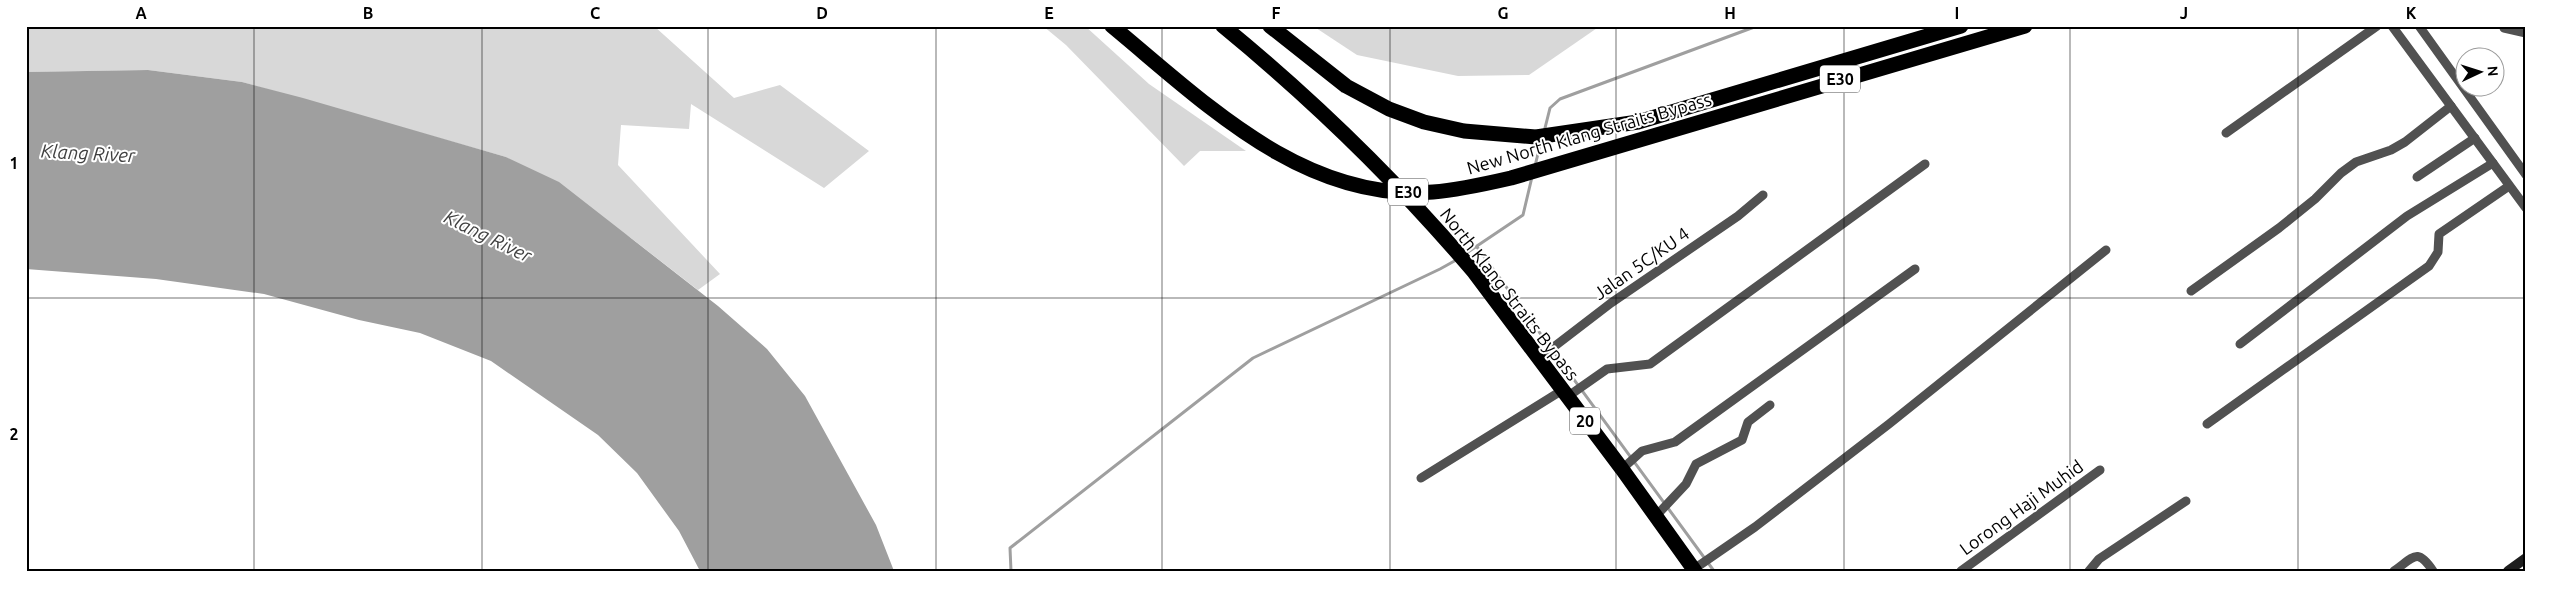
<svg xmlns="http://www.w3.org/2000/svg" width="2552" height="597" font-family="Ubuntu,sans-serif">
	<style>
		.green { fill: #d8d8d8 }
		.water { fill: #9f9f9f }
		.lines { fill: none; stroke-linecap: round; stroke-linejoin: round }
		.stream { stroke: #9f9f9f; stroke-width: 3 }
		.street { stroke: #515151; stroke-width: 9 }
		.secondary { stroke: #1e1e1e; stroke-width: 10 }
		.highway { stroke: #000; stroke-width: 15 }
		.grid { fill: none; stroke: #000; stroke-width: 1; stroke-opacity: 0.55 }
		.labels { text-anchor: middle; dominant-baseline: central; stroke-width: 4; stroke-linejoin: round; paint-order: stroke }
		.shield { fill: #fff; stroke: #4c4c4c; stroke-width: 1 }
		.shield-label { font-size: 16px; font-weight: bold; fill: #000 }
		.street-label { font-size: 18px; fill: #000; stroke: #fff }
		.water-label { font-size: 19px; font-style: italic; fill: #404040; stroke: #fff }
		.neatline { fill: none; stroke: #000; stroke-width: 2 }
		.grid-label { font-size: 16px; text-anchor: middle; font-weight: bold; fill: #000 }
	</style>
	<rect width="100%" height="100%" fill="#fff"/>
	<!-- green -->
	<g class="green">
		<polygon points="26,26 654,26 734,98 780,85 869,151 824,188 691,104 689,129 621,125 618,165 720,274 698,290 631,238 506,157 242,82 148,70 26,72"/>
		<polygon points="1043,26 1085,26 1149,84 1246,151 1200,151 1184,166 1066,45"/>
		<polygon points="1313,26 1600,26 1529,75 1458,76 1357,55"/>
	</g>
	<!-- water -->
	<polygon class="water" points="148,70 242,82 303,98 506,157 559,182 718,306 767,349 805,396 876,525 894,571 700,571 679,531 637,473 598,435 491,361 420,333 359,320 264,294 156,279 26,269 26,72"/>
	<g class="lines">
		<!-- stream -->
		<g class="stream">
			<polyline points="1544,132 1550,108 1560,99 1757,26"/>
			<polyline points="1535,166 1541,141"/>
			<polyline points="1477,247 1714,571"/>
			<polyline points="1465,254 1523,215 1532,177"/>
			<polyline points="1011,571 1010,548 1253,358 1440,269 1458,259"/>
		</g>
		<!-- street -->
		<g class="street">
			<polyline points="2392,26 2526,208"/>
			<polyline points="2419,26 2526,175"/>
			<polyline points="2504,28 2526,33"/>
			<polyline points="2226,133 2377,26"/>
			<polyline points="2417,177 2475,138"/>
			<polyline points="2191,291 2279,228 2315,199 2341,173 2356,162 2391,150 2405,142 2451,106"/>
			<polyline points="2240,344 2407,216 2493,163"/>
			<polyline points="1538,359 1611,303 1738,216 1763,195"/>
			<polyline points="1567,397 1607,369 1650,364 1925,164"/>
			<polyline points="2207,424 2429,266 2438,252 2439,234 2509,186"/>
			<polyline points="1622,469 1642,451 1675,442 1915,269"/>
			<polyline points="1421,478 1561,391"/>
			<polyline points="1656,516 1686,484 1696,464 1742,440 1748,422 1770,405"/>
			<polyline points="1694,569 1755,527 1889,424 2106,250"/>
			<polyline points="1961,571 2100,470"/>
			<polyline points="2089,571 2099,559 2186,501"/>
			<path d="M2394 571C2414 557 2417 547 2433 571"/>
		</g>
		<!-- secondary -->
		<polyline class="secondary" points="2508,571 2526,558"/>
		<!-- highway -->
		<g class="highway">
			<path d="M1112 26C1204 102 1303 202 1433 192 1459 190 1485 184 1511 178L2025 26"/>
			<path d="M1223 26C1317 103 1396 180 1474 272L1622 469 1695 571"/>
			<polyline points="1270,26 1346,86 1389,109 1424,122 1464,131 1536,137 1638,122 1961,26"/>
		</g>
	</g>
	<!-- grid -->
	<path class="grid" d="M254 26V571M482 26V571M708 26V571M936 26V571M1162 26V571M1390 26V571M1616 26V571M1844 26V571M2070 26V571M2298 26V571M26 298H2526"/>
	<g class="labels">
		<!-- shield labels -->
		<g class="shield">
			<rect x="1820" y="65.5" width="40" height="27" rx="4"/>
			<rect x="1388" y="178.5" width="40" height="27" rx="4"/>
			<rect x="1570" y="407.5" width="30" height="27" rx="4"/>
		</g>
		<g class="shield-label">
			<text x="1840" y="79">E30</text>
			<text x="1408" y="192">E30</text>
			<text x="1585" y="421">20</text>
		</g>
		<!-- street labels -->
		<g class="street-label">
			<text transform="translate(1589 133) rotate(-16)">New North Klang Straits Bypass</text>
			<text transform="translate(1641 263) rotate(-35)">Jalan 5C/KU 4</text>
			<text transform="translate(1510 294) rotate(52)">North Klang Straits Bypass</text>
			<text transform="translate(2021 507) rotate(-36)">Lorong Haji Muhid</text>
		</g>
		<!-- water labels -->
		<g class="water-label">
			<text transform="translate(88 153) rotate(3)">Klang River</text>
			<text transform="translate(488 236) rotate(26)">Klang River</text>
		</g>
	</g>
	<!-- border -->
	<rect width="2552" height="597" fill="none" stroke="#ffffff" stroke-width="55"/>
	<!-- north arrow -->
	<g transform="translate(2480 72) rotate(86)"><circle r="24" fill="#ffffff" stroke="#999999"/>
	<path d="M0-4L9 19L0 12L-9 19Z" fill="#000000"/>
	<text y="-8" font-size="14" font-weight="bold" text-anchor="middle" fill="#000000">N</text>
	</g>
	<rect x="28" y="28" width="2496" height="542" class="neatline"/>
	<g class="grid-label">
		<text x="141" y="19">A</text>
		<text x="368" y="19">B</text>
		<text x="595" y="19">C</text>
		<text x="822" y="19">D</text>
		<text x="1049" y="19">E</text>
		<text x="1276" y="19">F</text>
		<text x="1503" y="19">G</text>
		<text x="1730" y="19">H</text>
		<text x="1957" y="19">I</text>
		<text x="2184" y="19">J</text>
		<text x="2411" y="19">K</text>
		<text x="14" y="169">1</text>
		<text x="14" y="440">2</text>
	</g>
</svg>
